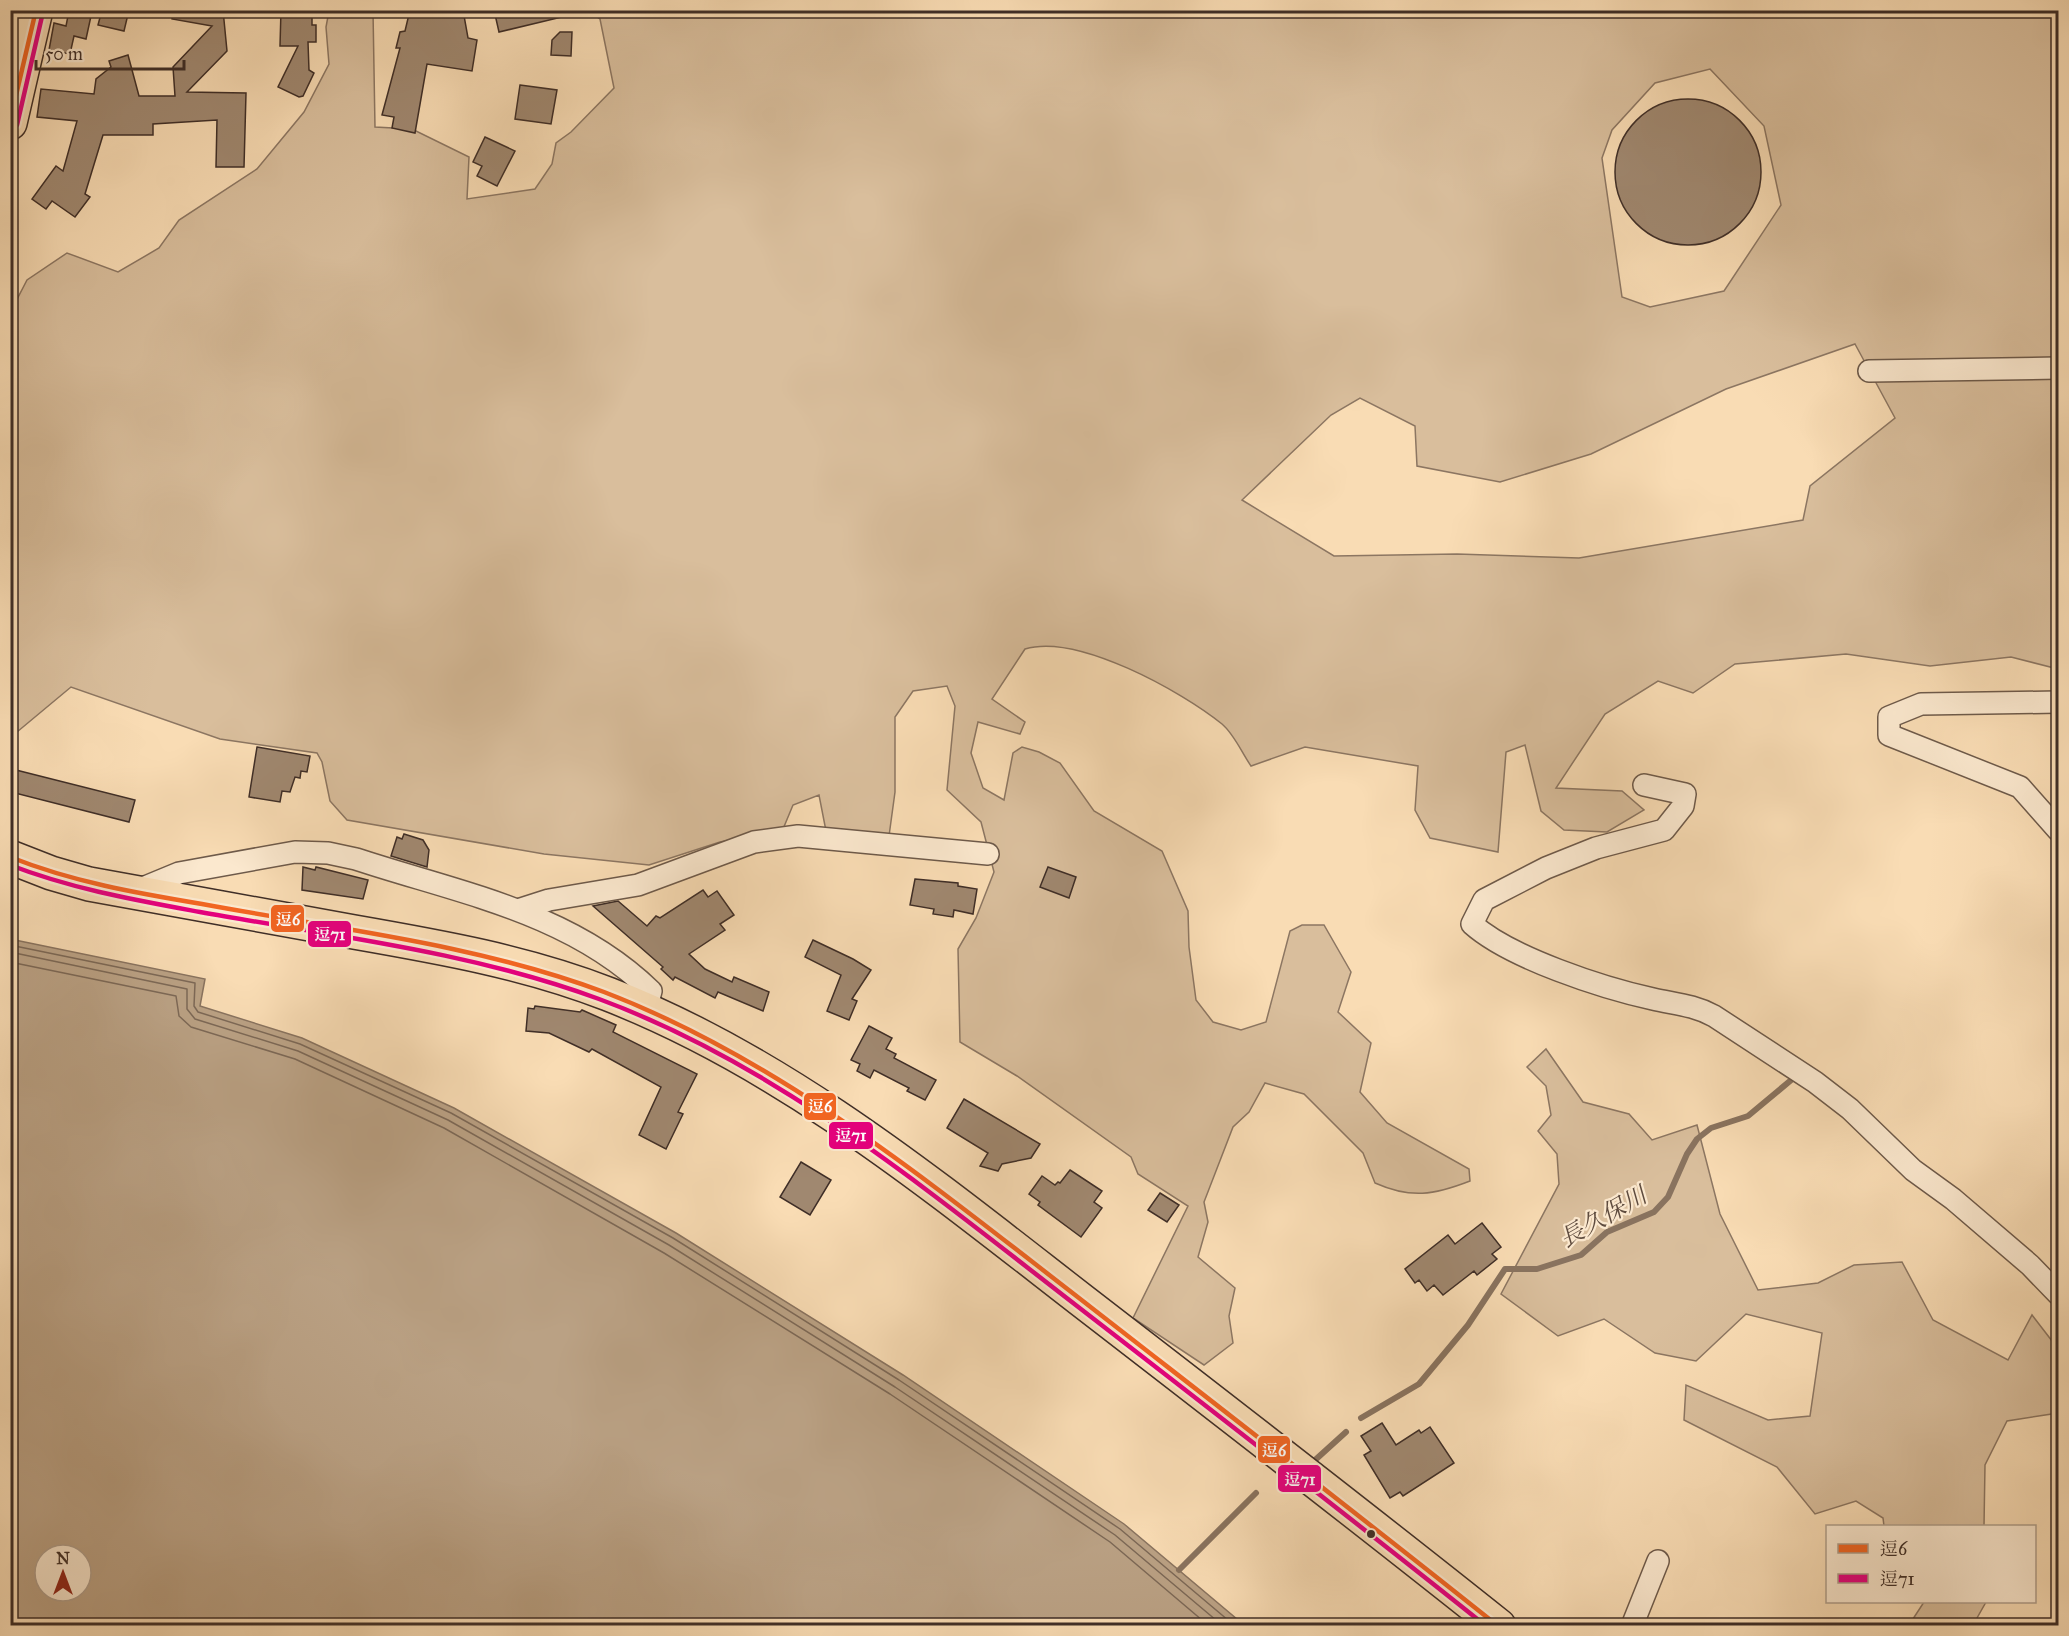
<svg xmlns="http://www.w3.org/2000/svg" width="2069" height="1636" font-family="'IM FELL Great Primer','Noto Serif JP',serif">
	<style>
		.green { fill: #d9be9c; stroke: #8c7662; stroke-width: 1.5; fill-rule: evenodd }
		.water { fill: #baa184; stroke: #89735f; stroke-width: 1.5; fill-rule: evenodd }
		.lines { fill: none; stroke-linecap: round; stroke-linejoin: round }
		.shore { stroke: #7c6856; stroke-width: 1.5 }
		.stream { stroke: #89735f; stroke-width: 6 }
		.building { fill: #a08870; stroke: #3f2e27; stroke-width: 1.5 }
		.minor-casing { stroke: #6e5a4a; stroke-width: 24 }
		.trunk-casing { stroke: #3f2e27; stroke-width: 36 }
		.minor { stroke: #fbe8ce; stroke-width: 21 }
		.trunk { stroke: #f9dcb4; stroke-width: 33 }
		.bus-1-casing { stroke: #fbe8ce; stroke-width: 9 }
		.bus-2-casing { stroke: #fbe8ce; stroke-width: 9 }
		.bus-1 { stroke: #f26522; stroke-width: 4.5 }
		.bus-2 { stroke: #e5007d; stroke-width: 4.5 }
		.bus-dot { fill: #3f2e27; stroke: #fbe8ce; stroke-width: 2 }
		.labels { text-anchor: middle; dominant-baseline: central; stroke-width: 4.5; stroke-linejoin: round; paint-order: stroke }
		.water-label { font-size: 24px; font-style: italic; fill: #5e4b3e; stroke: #fbe8ce }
		.line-badge { stroke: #fbe8ce; stroke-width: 2 }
		.badge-label { font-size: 16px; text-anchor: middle; font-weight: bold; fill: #fff }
	</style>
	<rect width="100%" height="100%" fill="#f9dcb4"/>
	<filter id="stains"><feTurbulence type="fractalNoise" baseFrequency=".00333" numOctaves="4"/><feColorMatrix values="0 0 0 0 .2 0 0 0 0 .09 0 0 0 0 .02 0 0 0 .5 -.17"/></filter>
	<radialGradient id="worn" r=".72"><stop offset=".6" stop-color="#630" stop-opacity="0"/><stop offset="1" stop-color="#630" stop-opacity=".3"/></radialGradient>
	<!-- green -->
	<g class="green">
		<path d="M329 11H373L375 127 412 129 469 157 467 199 535 189 552 164 556 143 571 132 614 88 600 19 588 11H2058V669L2011 657 1930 666 1846 654 1735 664 1693 693 1658 681 1605 714 1556 788 1622 791 1644 810 1607 832 1564 830 1541 811 1525 745 1506 752 1498 852 1430 838 1415 810 1418 766 1305 747 1251 766C1242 753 1234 734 1222 724 1181 691 1077 633 1025 649L992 699 1025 722 1020 734 978 722 971 753 983 788 1004 800 1013 753 1022 747 1039 752 1060 763 1094 811 1162 851 1188 911 1189 947 1196 1000 1213 1022 1241 1030 1266 1022 1290 931 1302 925H1324L1351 972 1338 1012 1371 1043 1360 1092 1387 1123 1469 1169 1470 1181C1434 1195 1411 1199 1375 1183L1363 1153 1304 1094 1265 1083 1249 1112 1233 1127 1204 1202 1208 1222 1198 1257 1235 1288 1229 1316 1233 1343 1204 1365 1133 1318 1188 1206 1138 1174 1131 1157 1017 1076 960 1042 958 949 976 918 994 872 981 822 947 790 955 706 947 686 913 691 895 717V792L889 836 826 831 819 795 793 805 783 829 720 842 649 865 544 854 347 820 330 801 322 762 317 753 220 739 71 687 11 737V311L27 280 67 253 118 272 159 248 179 220 257 169 304 112 329 64 326 27ZM1710 69 1764 126 1781 205 1724 291 1650 307 1622 297 1602 158 1612 130 1655 83ZM1855 344 1895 418 1810 486 1803 520 1579 558 1457 554 1334 556 1242 500 1331 415 1360 398 1415 426 1417 466 1500 482 1591 454 1726 389Z"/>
		<polygon points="1546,1049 1583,1102 1629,1114 1652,1140 1697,1125 1720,1214 1758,1290 1818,1283 1854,1265 1902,1262 1933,1320 2008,1360 2032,1315 2052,1341 2058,1354 2058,1413 2007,1421 1985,1465 1984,1526 1884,1526 1883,1518 1856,1501 1815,1514 1777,1467 1684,1420 1686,1385 1768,1420 1810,1416 1822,1333 1746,1314 1696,1361 1655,1353 1604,1319 1558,1336 1501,1294 1559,1184 1557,1154 1538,1131 1551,1115 1546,1086 1527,1067"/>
		<polygon points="1924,1602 1986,1602 1973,1625 1909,1625"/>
	</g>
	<!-- water -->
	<path class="water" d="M10 939 205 979 200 1006 302 1038 454 1108 676 1233 903 1375 1124 1524 1244 1625H11ZM45 1555H81V1591H45Z"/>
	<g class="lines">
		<!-- shore -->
		<g class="shore">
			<polyline points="10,945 195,983 194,1006 198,1012 300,1044 451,1113 673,1238 899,1380 1120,1529 1235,1626"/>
			<polyline points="10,952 187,989 187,1009 195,1019 298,1051 448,1120 669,1245 895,1387 1115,1535 1223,1626"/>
			<polyline points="10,962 176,996 179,1016 191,1027 295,1059 444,1128 664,1253 890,1394 1110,1542 1209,1626"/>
		</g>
		<!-- stream -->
		<g class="stream">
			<polyline points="1361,1418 1419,1384 1468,1325 1505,1269 1537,1269 1581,1255 1607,1232 1654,1212 1668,1197 1687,1154 1697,1139 1711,1128 1748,1116 1796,1076"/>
			<polyline points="1314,1461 1346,1432"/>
			<polyline points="1179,1570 1256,1493"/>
		</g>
	</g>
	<!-- building -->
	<g class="building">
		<polygon points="102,10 129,10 124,31 98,25"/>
		<polygon points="173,10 223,10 227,51 187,92 246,93 244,167 216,167 217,120 153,124 153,135 103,135 85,194 90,197 75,217 52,201 46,209 32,199 56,166 63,171 77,121 37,117 41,89 94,94 96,79 111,67 109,61 128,55 139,96 175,96 173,67 212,26 172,19"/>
		<polygon points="281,10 312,10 312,25 316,25 316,42 308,42 309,70 314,73 303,96 299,97 278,87 298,46 280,46"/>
		<polygon points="410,10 463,10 468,38 477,40 472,71 427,64 415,133 392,128 394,117 382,115 400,48 396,48 400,32 405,31"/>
		<polygon points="494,10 561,10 562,17 499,32"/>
		<polygon points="69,11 91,16 86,39 74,36 70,54 49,50 54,23 66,26"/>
		<polygon points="560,32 572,32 571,56 551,55 552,40"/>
		<polygon points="520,85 557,90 551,124 515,119"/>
		<circle cx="1688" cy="172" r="73"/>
		<polygon points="485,137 515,151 497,186 477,176 482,166 473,162"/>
		<polygon points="257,747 310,756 307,772 301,771 300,778 295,777 290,792 282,791 280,802 249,797"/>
		<polygon points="16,770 135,800 129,822 11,792"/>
		<polygon points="404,834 423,840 429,850 427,867 391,856 397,837 402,839"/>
		<polygon points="303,867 315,870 316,867 368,880 363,899 302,890"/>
		<polygon points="1048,867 1076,877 1069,898 1040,887"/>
		<polygon points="915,879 958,883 958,886 977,889 973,914 954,910 953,917 933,914 934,909 910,905"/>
		<polygon points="703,890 708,897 717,891 734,915 720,924 725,930 689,954 705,969 732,982 734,977 769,992 763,1011 718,992 715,998 675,977 673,980 661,969 663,967 593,906 618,901 647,926 656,916 660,918"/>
		<polygon points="813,940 853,959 871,970 852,999 857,1001 849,1020 827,1011 841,975 805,957"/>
		<polygon points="535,1006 580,1012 582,1010 616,1025 613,1032 697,1074 678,1112 683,1114 666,1149 639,1135 661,1087 592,1049 589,1052 549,1033 526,1031 528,1008 534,1009"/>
		<polygon points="869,1026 892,1038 886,1049 896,1054 894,1058 936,1080 925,1100 907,1091 909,1088 874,1070 870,1078 857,1071 860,1064 851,1060"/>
		<polygon points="964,1099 1040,1144 1031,1158 1002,1164 998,1171 980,1166 988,1153 947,1128"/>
		<polygon points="801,1162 831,1180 810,1215 780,1197"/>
		<polygon points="1070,1170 1102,1191 1094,1202 1102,1208 1081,1237 1038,1205 1040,1202 1029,1194 1042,1176 1055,1185 1058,1182 1060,1183"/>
		<polygon points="1160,1193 1179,1205 1167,1222 1148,1210"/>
		<polygon points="1482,1223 1501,1247 1492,1254 1497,1259 1477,1275 1474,1271 1443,1295 1434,1285 1427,1291 1419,1280 1415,1283 1405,1269 1448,1235 1455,1244"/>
		<polygon points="1382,1423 1396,1445 1419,1430 1421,1433 1430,1427 1454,1463 1403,1496 1400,1492 1390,1498 1364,1455 1371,1451 1361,1436"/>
	</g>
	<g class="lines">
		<!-- minor casing -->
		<g class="minor-casing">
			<g id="minor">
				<polyline points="1869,371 2058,368"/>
				<polyline points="2058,702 1921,704 1889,717 1889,735 2020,787 2058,830"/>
				<path d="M1644 785 1685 794 1683 806 1664 830 1596 848 1546 868 1484 900 1472 924C1510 958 1603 988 1653 999 1675 1004 1694 1005 1714 1016L1815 1082 1850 1109 1913 1170 1953 1199 2030 1265 2058 1294"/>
				<path d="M133 892 179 873 295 852 328 853 356 859C459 893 570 912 651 991L646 1010"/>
				<polyline points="521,909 549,900 638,885 754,842 798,836 988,854"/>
				<polyline points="1632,1626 1658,1561"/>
			</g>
		</g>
		<!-- trunk casing -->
		<g class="trunk-casing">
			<g id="trunk">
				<polyline points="10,123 36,10"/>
				<path d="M10 857 51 873 89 884C177 900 266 916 354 932 440 947 526 962 608 994 783 1062 933 1185 1080 1299 1220 1407 1360 1515 1499 1626"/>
			</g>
		</g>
		<!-- minor -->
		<use href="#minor" class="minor"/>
		<!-- trunk -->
		<use href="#trunk" class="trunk"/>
		<!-- bus-1 casing -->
		<g class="bus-1-casing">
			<g id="bus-1">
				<polyline points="10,121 36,10"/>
				<path d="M10 857C73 882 136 893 202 904 336 929 476 944 604 992 781 1060 930 1183 1079 1298 1219 1407 1359 1515 1498 1626"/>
			</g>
		</g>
		<!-- bus-2 casing -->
		<g class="bus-2-casing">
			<g id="bus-2">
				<polyline points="17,125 43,12"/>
				<path d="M10 865C72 889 135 900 200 912 333 936 472 952 599 999 778 1065 928 1191 1077 1306 1214 1412 1351 1518 1486 1626"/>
			</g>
		</g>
		<!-- bus-1 -->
		<use href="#bus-1" class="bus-1"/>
		<!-- bus-2 -->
		<use href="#bus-2" class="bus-2"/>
	</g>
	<!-- markers -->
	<circle class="bus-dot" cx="1371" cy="1534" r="5"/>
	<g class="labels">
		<!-- water labels -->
		<g class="water-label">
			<text transform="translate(1603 1217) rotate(-30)">長久保川</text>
		</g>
	</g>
	<g class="line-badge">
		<rect x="270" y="904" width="35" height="29" rx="6" fill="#f26522"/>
		<rect x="307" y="920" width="45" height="28" rx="6" fill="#e5007d"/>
		<rect x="803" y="1092" width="34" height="29" rx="6" fill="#f26522"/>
		<rect x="828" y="1121" width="46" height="29" rx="6" fill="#e5007d"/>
		<rect x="1257" y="1435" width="34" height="29" rx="6" fill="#f26522"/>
		<rect x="1277" y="1464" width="45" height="29" rx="6" fill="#e5007d"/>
	</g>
	<g class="badge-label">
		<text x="288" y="925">逗6</text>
		<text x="330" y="940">逗71</text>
		<text x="820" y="1112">逗6</text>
		<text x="851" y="1141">逗71</text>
		<text x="1274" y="1456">逗6</text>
		<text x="1300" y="1485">逗71</text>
	</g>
	<!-- margin -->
	<rect width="2069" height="1636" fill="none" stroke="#f9dcb4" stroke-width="36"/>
	<rect x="12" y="12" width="2045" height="1612" fill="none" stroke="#3f2e27" stroke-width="3"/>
	<rect x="18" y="18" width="2033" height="1600" fill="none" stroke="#3f2e27" stroke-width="1.5"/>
	<!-- legend -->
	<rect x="1826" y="1525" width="210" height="78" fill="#fbe8ce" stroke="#b09e8b" stroke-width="1.5"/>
	<rect x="1838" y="1544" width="30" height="9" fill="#f26522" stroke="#b09e8b" stroke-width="1.5"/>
	<text x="1880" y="1555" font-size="18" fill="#3f2e27">逗6</text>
	<rect x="1838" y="1574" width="30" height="9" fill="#e5007d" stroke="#b09e8b" stroke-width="1.5"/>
	<text x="1880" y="1585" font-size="18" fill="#3f2e27">逗71</text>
	<!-- north arrow -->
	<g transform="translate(63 1573)"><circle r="28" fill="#fbe8ce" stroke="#b09e8b" stroke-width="1.5"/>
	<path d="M0-4.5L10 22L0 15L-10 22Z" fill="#8f2418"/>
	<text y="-9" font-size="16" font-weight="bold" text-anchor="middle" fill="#3f2e27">N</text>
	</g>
	<!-- scale -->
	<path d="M36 60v9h148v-9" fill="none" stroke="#3f2e27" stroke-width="3"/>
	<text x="45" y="60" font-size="18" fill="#3f2e27" stroke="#fbe8ce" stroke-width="4.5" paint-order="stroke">50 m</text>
	<rect width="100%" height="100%" filter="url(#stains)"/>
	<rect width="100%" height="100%" fill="url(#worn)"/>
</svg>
